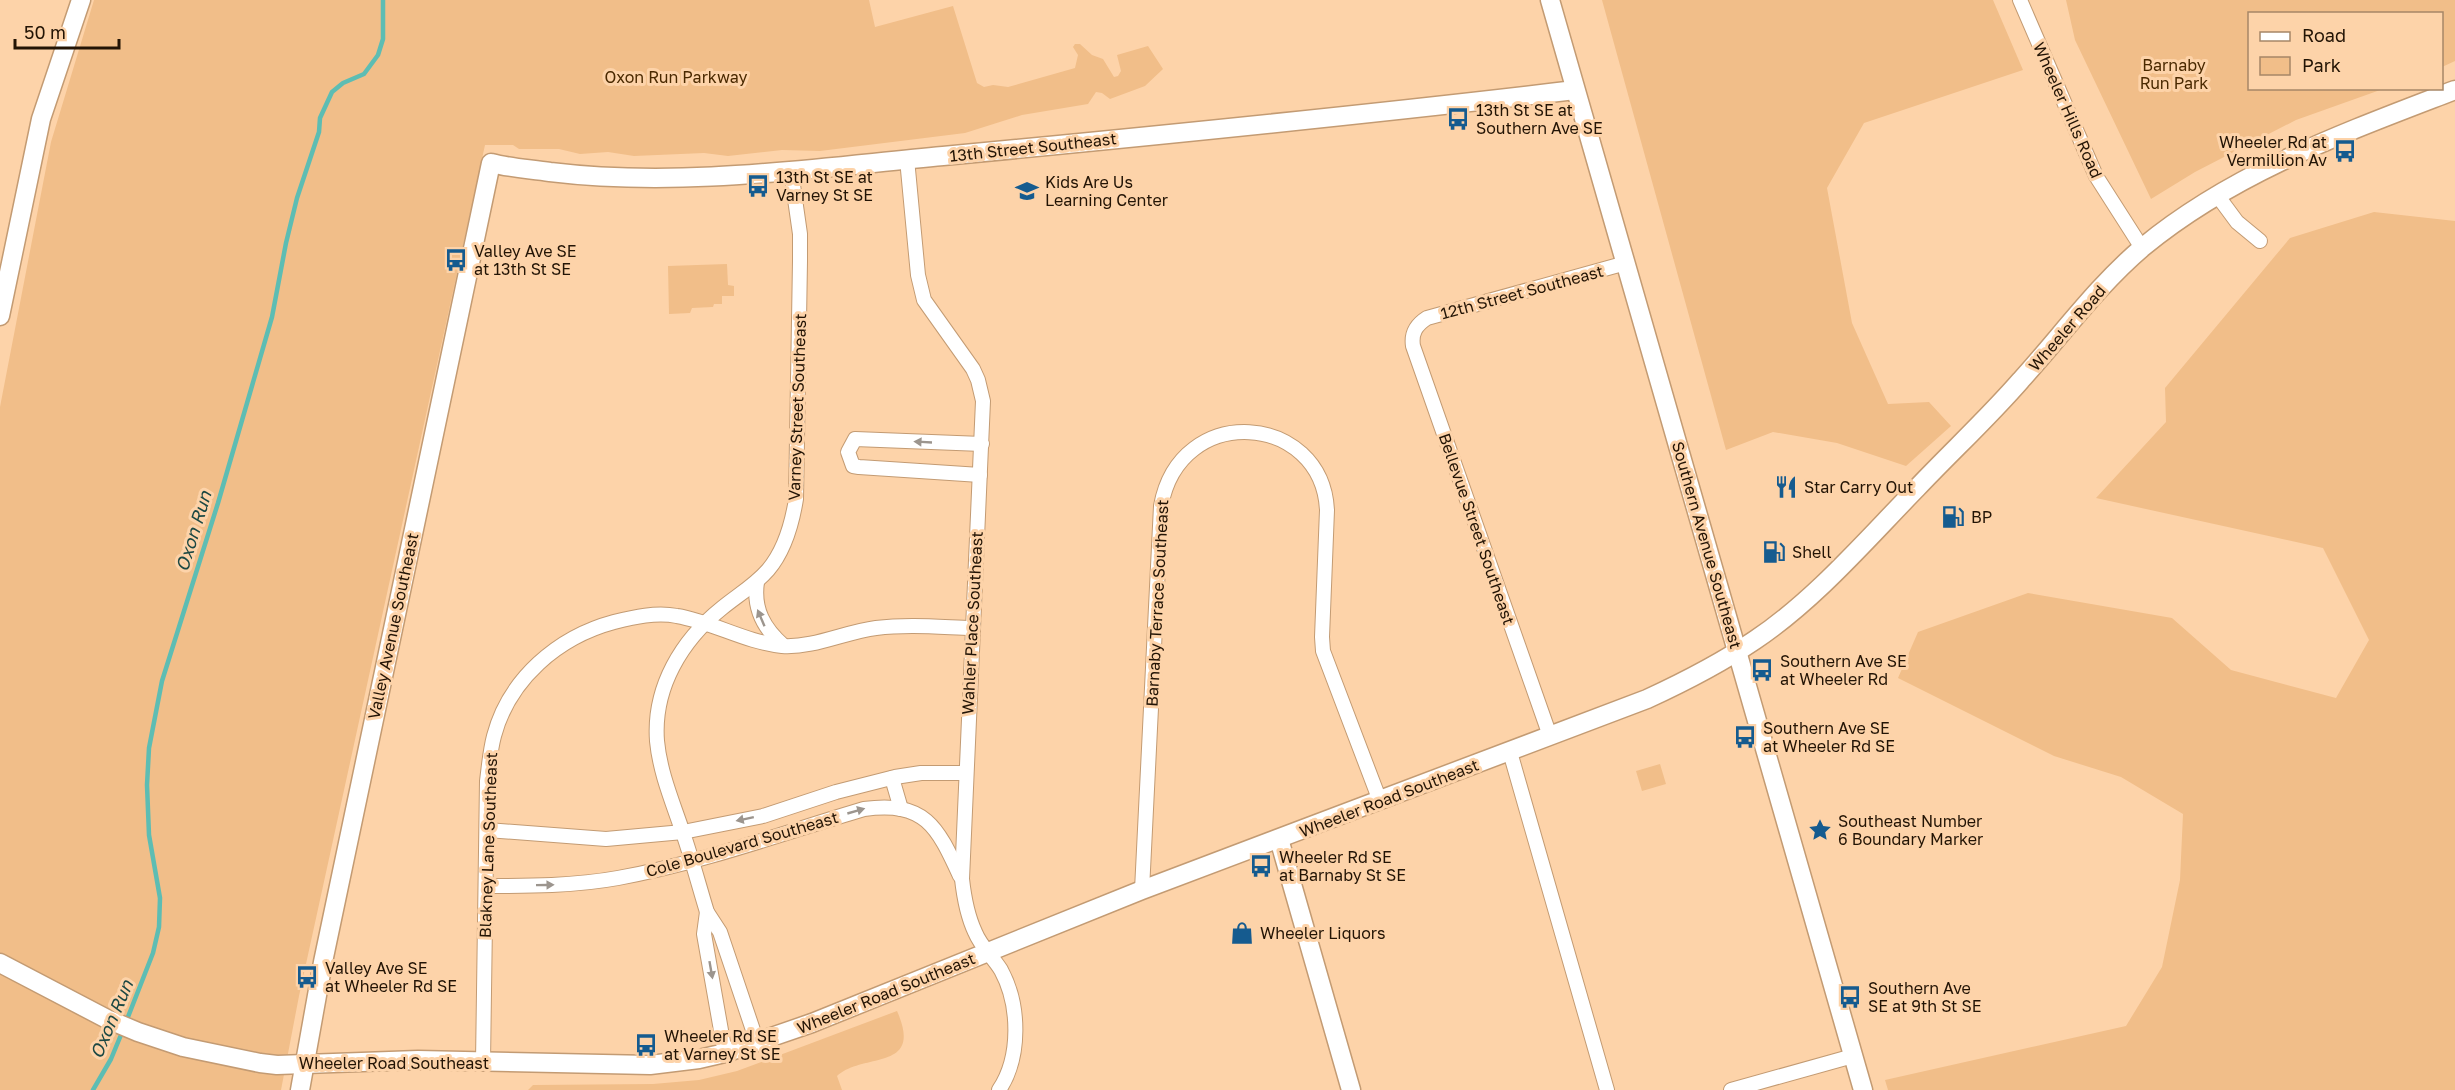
<svg xmlns="http://www.w3.org/2000/svg" width="2455" height="1090" font-family="'Golos Text',sans-serif">
	<style>
		.green { fill: #f1be89 }
		.lines { fill: none; stroke-linecap: round; stroke-linejoin: round }
		.stream { stroke: #5dbdb3; stroke-width: 4.5 }
		.street-casing { stroke: #c39b73; stroke-width: 16 }
		.secondary-casing { stroke: #c39b73; stroke-width: 21 }
		.street { stroke: #fff; stroke-width: 14 }
		.secondary { stroke: #fff; stroke-width: 18 }
		.oneway { fill: #9c958e }
		.labels { text-anchor: middle; dominant-baseline: central; stroke-width: 6; stroke-linejoin: round; paint-order: stroke }
		.park-label { font-size: 16px; fill: #4a2900; stroke: #fdd3a9 }
		.poi-label { font-size: 16px; fill: #231405; stroke: #fdd3a9; text-anchor: start }
		.street-label { font-size: 16px; fill: #231405; stroke: #fdd3a9 }
		.water-label { font-size: 18px; font-style: italic; fill: #1c4843; stroke: #fdd3a9 }
	</style>
	<rect width="100%" height="100%" fill="#fdd3a9"/>
	<!-- green -->
	<g class="green">
		<polygon points="94,0 869,0 875,27 953,6 977,83 984,87 993,85 1008,87 1075,68 1078,55 1073,47 1075,44 1080,44 1092,55 1103,59 1114,77 1118,76 1121,71 1117,55 1148,46 1163,69 1145,86 1110,99 1102,93 1096,92 1088,104 1022,115 965,133 820,151 782,150 728,156 704,153 634,156 608,152 580,154 559,149 519,149 513,145 485,145 299,996 281,1090 0,1090 0,407 51,142"/>
		<polygon points="1602,0 1993,0 2023,70 1864,123 1827,188 1852,323 1888,404 1929,402 1951,426 1906,466 1837,443 1773,432 1726,450"/>
		<polygon points="2066,0 2455,0 2455,61 2442,67 2442,14 2250,14 2250,88 2383,89 2296,120 2195,172 2151,199 2075,40"/>
		<polygon points="2374,212 2455,221 2455,1090 1888,1090 1885,1080 2126,1026 2162,967 2180,880 2183,814 2121,777 2054,756 1898,678 1918,632 2028,593 2172,618 2231,670 2336,698 2369,640 2323,548 2096,498 2166,422 2165,388 2290,238"/>
		<polygon points="727,264 728,285 734,286 734,296 722,296 722,304 714,304 713,307 692,308 690,313 669,314 668,266"/>
		<polygon points="1660,764 1666,784 1642,791 1636,771"/>
		<path d="M897 1011C924 1072 863 1052 837 1076L842 1090H528L533 1085 653 1084 699 1080 737 1071Z"/>
	</g>
	<g class="lines">
		<!-- stream -->
		<g class="stream">
			<polyline points="126,1022 153,953 159,927 160,898 149,835 147,785 149,748 162,681 218,503 272,317 286,243 297,198 319,132 320,118 332,92 343,83 364,74 378,55 383,39 383,0"/>
			<polyline points="93,1090 111,1059 123,1030"/>
		</g>
		<!-- street casing -->
		<g class="street-casing">
			<g id="street">
				<polyline points="2020,0 2096,176 2142,248"/>
				<path d="M907 159 918 275 924 300 973 369 978 380 983 401 962 879C964 897 967 915 975 932 981 947 993 957 1001 970 1020 1005 1021 1057 999 1090"/>
				<polyline points="2217,195 2237,222 2260,241"/>
				<polyline points="980,475 859,467 853,466 848,452 855,439 982,444"/>
				<path d="M757 582C753 609 764 629 784 646"/>
				<path d="M1550 736 1413 346C1411 333 1416 325 1427 318L1626 263"/>
				<polyline points="1510,752 1607,1090"/>
				<polyline points="892,778 901,809"/>
				<polyline points="487,830 606,839 683,832 763,816 836,792 895,777 921,773 965,773"/>
				<path d="M486 886C530 886 574 886 618 878 701 863 783 833 864 809 925 801 937 826 960 876"/>
				<path d="M1142 890 1161 506C1180 401 1322 413 1327 510L1322 637 1323 651 1380 801"/>
				<polyline points="707,912 704,934 725,1053"/>
				<path d="M757 1042 720 932 707 912C699 886 692 859 683 833 673 803 660 773 657 741 653 687 682 640 722 608 738 595 755 585 768 570 785 550 792 524 796 499L800 261V234L791 171"/>
				<path d="M483 1062 487 781C489 766 490 751 494 736 509 679 558 637 614 622 634 617 656 612 677 616 713 622 745 642 782 646 814 648 845 632 876 628 908 624 940 627 972 628"/>
				<polyline points="1731,1090 1853,1056"/>
			</g>
		</g>
		<!-- secondary casing -->
		<g class="secondary-casing">
			<g id="secondary">
				<polyline points="1550,0 1863,1090"/>
				<polyline points="0,316 41,119 81,0"/>
				<polyline points="1279,839 1351,1090"/>
				<path d="M0 963 107 1019 138 1032 183 1047 260 1063 277 1065 418 1060 650 1065 699 1059 725 1053 812 1023 1142 890 1647 699C1684 682 1721 663 1755 640 1815 600 1867 539 1917 488 1951 452 1988 418 2021 380 2061 336 2097 286 2143 247 2234 172 2346 132 2455 90"/>
				<path d="M300 1090 323 962 491 163C510 168 530 169 550 172 681 188 813 168 943 156 1154 136 1365 115 1575 90"/>
			</g>
		</g>
		<!-- street -->
		<use href="#street" class="street"/>
		<!-- secondary -->
		<use href="#secondary" class="secondary"/>
	</g>
	<!-- one-way arrows -->
	<defs><path id="oneway-solid" d="M-6-.8H1V-3.2L6.5 0L1 3.2V.8H-6Z" transform="scale(1.5)"/></defs>
	<g class="oneway">
		<use href="#oneway-solid" transform="translate(923 442) rotate(-177)"/>
		<use href="#oneway-solid" transform="translate(761 618) rotate(-113)"/>
		<use href="#oneway-solid" transform="translate(856 811) rotate(-16)"/>
		<use href="#oneway-solid" transform="translate(745 819) rotate(168)"/>
		<use href="#oneway-solid" transform="translate(545 885) rotate(-1)"/>
		<use href="#oneway-solid" transform="translate(711 970) rotate(80)"/>
	</g>
	<!-- icons -->
	<defs>
		<g id="bus-bare" transform="scale(1.8)"><path d="M-5-6H5V4H4V6H2V4H-2V6H-4V4H-5ZM-3.5-4V0h7V-4ZM-3.5 1.2v1.5H-2V1.2ZM2 1.2v1.5H3.5V1.2Z" fill="#155b8f" stroke="#fdd3a9" stroke-width="2.5" paint-order="stroke"/></g>
		<g id="school-bare" transform="scale(1.8)"><path d="M0-5L7-2L0 1L-7-2ZM-4 1L0 2.5L4 1V4Q0 6-4 4Z" fill="#155b8f" stroke="#fdd3a9" stroke-width="2.5" paint-order="stroke"/></g>
		<g id="restaurant-bare" transform="scale(1.8)"><path d="M-5-6h1v4h1v-4h1v4h1v-4h1v5L-1.5 .5V6h-2V.5L-5-1ZM5-6V6H3V1.5H1.5Q1.5-4 5-6Z" fill="#155b8f" stroke="#fdd3a9" stroke-width="2.5" paint-order="stroke"/></g>
		<g id="fuel-bare" transform="scale(1.8)"><path d="M-5.5-6h7V0h2V4h1.3V-2.5L3-4.5l.8-.8L6-3V5H2.5V1h-1V6h-7ZM-4.2-4.7v3.2H.2V-4.7Z" fill="#155b8f" stroke="#fdd3a9" stroke-width="2.5" paint-order="stroke"/></g>
		<g id="sight-bare" transform="scale(1.8)"><path d="M0-6L1.8-2.2L6-1.7L2.9 1.2L3.7 5.4L0 3.3L-3.7 5.4L-2.9 1.2L-6-1.7L-1.8-2.2Z" fill="#155b8f" stroke="#fdd3a9" stroke-width="2.5" paint-order="stroke"/></g>
		<g id="shop-bare" transform="scale(1.8)"><path d="M-5-2.5h2.3a2.7 3.5 0 0 1 5.4 0H5L5.5 6h-11ZM-1.5-2.5h3a1.5 2.3 0 0 0-3 0Z" fill="#155b8f" stroke="#fdd3a9" stroke-width="2.5" paint-order="stroke"/></g>
	</defs>
	<g fill-rule="evenodd">
		<use href="#bus-bare" x="1458" y="119"/>
		<use href="#bus-bare" x="2345" y="151"/>
		<use href="#bus-bare" x="758" y="186"/>
		<use href="#school-bare" x="1027" y="191"/>
		<use href="#bus-bare" x="456" y="260"/>
		<use href="#restaurant-bare" x="1786" y="487"/>
		<use href="#fuel-bare" x="1953" y="517"/>
		<use href="#fuel-bare" x="1774" y="552"/>
		<use href="#bus-bare" x="1762" y="670"/>
		<use href="#bus-bare" x="1745" y="737"/>
		<use href="#sight-bare" x="1820" y="830"/>
		<use href="#bus-bare" x="1261" y="866"/>
		<use href="#shop-bare" x="1242" y="933"/>
		<use href="#bus-bare" x="307" y="977"/>
		<use href="#bus-bare" x="1850" y="997"/>
		<use href="#bus-bare" x="646" y="1045"/>
	</g>
	<g class="labels">
		<!-- park labels -->
		<g class="park-label">
			<text x="2174" y="65">Barnaby<tspan x="2174" dy="18">Run Park</tspan></text>
			<text x="676" y="77">Oxon Run Parkway</text>
		</g>
		<!-- poi labels -->
		<g class="poi-label">
			<text x="1476" y="110">13th St SE at<tspan x="1476" dy="18">Southern Ave SE</tspan></text>
			<text x="2327" y="142" text-anchor="end">Wheeler Rd at<tspan x="2327" dy="18">Vermillion Av</tspan></text>
			<text x="776" y="177">13th St SE at<tspan x="776" dy="18">Varney St SE</tspan></text>
			<text x="1045" y="182">Kids Are Us<tspan x="1045" dy="18">Learning Center</tspan></text>
			<text x="474" y="251">Valley Ave SE<tspan x="474" dy="18">at 13th St SE</tspan></text>
			<text x="1804" y="487">Star Carry Out</text>
			<text x="1971" y="517">BP</text>
			<text x="1792" y="552">Shell</text>
			<text x="1780" y="661">Southern Ave SE<tspan x="1780" dy="18">at Wheeler Rd</tspan></text>
			<text x="1763" y="728">Southern Ave SE<tspan x="1763" dy="18">at Wheeler Rd SE</tspan></text>
			<text x="1838" y="821">Southeast Number<tspan x="1838" dy="18">6 Boundary Marker</tspan></text>
			<text x="1279" y="857">Wheeler Rd SE<tspan x="1279" dy="18">at Barnaby St SE</tspan></text>
			<text x="1260" y="933">Wheeler Liquors</text>
			<text x="325" y="968">Valley Ave SE<tspan x="325" dy="18">at Wheeler Rd SE</tspan></text>
			<text x="1868" y="988">Southern Ave<tspan x="1868" dy="18">SE at 9th St SE</tspan></text>
			<text x="664" y="1036">Wheeler Rd SE<tspan x="664" dy="18">at Varney St SE</tspan></text>
		</g>
		<!-- street labels -->
		<g class="street-label">
			<text transform="translate(2068 110) rotate(66)">Wheeler Hills Road</text>
			<text transform="translate(1033 147) rotate(-6)">13th Street Southeast</text>
			<text transform="translate(1522 292) rotate(-15)">12th Street Southeast</text>
			<text transform="translate(2067 328) rotate(-49)">Wheeler Road</text>
			<text transform="translate(797 407) rotate(-88)">Varney Street Southeast</text>
			<text transform="translate(1477 529) rotate(71)">Bellevue Street Southeast</text>
			<text transform="translate(1707 545) rotate(74)">Southern Avenue Southeast</text>
			<text transform="translate(1157 603) rotate(-87)">Barnaby Terrace Southeast</text>
			<text transform="translate(972 623) rotate(-87)">Wahler Place Southeast</text>
			<text transform="translate(393 626) rotate(-78)">Valley Avenue Southeast</text>
			<text transform="translate(1389 798) rotate(-21)">Wheeler Road Southeast</text>
			<text transform="translate(742 844) rotate(-16)">Cole Boulevard Southeast</text>
			<text transform="translate(488 845) rotate(-88)">Blakney Lane Southeast</text>
			<text transform="translate(886 993) rotate(-22)">Wheeler Road Southeast</text>
			<text x="394" y="1063">Wheeler Road Southeast</text>
		</g>
		<!-- water labels -->
		<g class="water-label">
			<text transform="translate(193 531) rotate(-73)">Oxon Run</text>
			<text transform="translate(111 1019) rotate(-67)">Oxon Run</text>
		</g>
	</g>
	<!-- legend -->
	<rect x="2248" y="12" width="195" height="78" fill="#fdd3a9" stroke="#a68767" stroke-width="1.5"/>
	<rect x="2260" y="32" width="30" height="9" fill="#ffffff" stroke="#a68767" stroke-width="1.5"/>
	<text x="2302" y="42" font-size="18" fill="#231405">Road</text>
	<rect x="2260" y="57" width="30" height="18" fill="#f1be89" stroke="#a68767" stroke-width="1.5"/>
	<text x="2302" y="72" font-size="18" fill="#231405">Park</text>
	<!-- scale -->
	<path d="M15 39v9h104v-9" fill="none" stroke="#231405" stroke-width="3"/>
	<text x="24" y="39" font-size="18" fill="#231405" stroke="#fdd3a9" stroke-width="4.5" paint-order="stroke">50 m</text>
</svg>
